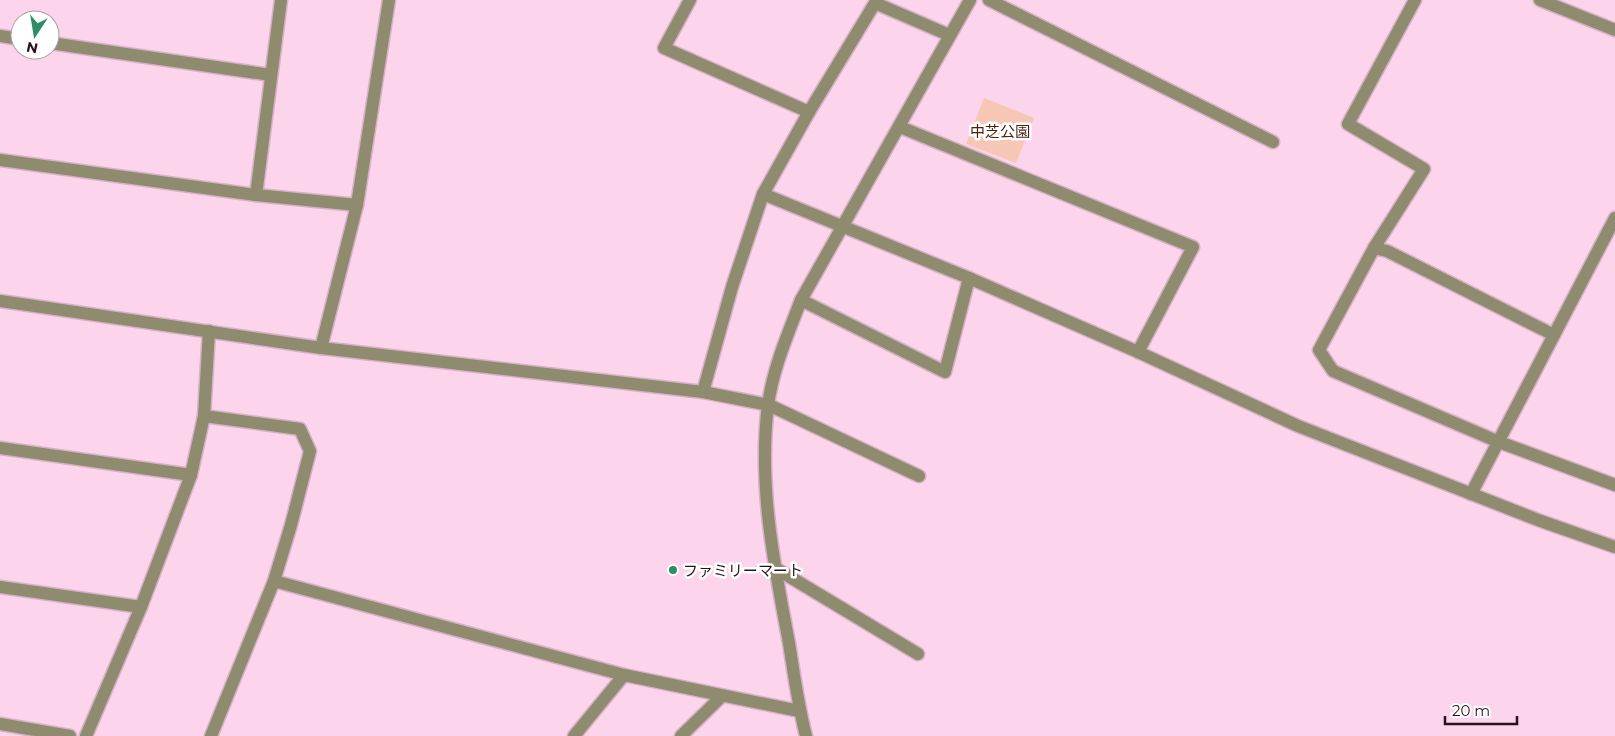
<svg xmlns="http://www.w3.org/2000/svg" width="1615" height="736" font-family="Montserrat,'Noto Sans JP',sans-serif">
	<style>
		.green { fill: #f6c7b4 }
		.lines { fill: none; stroke-linecap: round; stroke-linejoin: round }
		.minor-casing { stroke: #d6b1c6; stroke-width: 15 }
		.minor { stroke: #8e8b6f; stroke-width: 12 }
		.poi-dot { fill: #2d8d67; stroke: #fff; stroke-width: 2 }
		.labels { text-anchor: middle; dominant-baseline: central; stroke-width: 5; stroke-linejoin: round; paint-order: stroke }
		.park-label { font-size: 15px; fill: #4b2210; stroke: #fff }
		.poi-label { font-size: 15px; fill: #281220; stroke: #fff; text-anchor: start }
	</style>
	<rect width="100%" height="100%" fill="#fcd4eb"/>
	<!-- green -->
	<polygon class="green" points="984,98 1034,118 1016,163 966,144"/>
	<g class="lines">
		<!-- minor casing -->
		<g class="minor-casing">
			<g id="minor">
				<polyline points="690,0 664,48 809,112"/>
				<polyline points="989,0 1273,142"/>
				<polyline points="1540,0 1615,30"/>
				<polyline points="0,36 20,39"/>
				<polyline points="50,43 271,75"/>
				<polyline points="900,127 1193,247 1138,352"/>
				<polyline points="0,160 256,195 357,205"/>
				<polyline points="763,194 969,278 1138,352 1298,426 1538,520 1615,547"/>
				<polyline points="256,195 281,0"/>
				<polyline points="1374,248 1424,169 1348,124 1415,0"/>
				<polyline points="801,300 945,372 969,278"/>
				<polyline points="0,301 321,348 703,392 769,405 919,476"/>
				<polyline points="1554,335 1387,251 1374,248 1319,350 1333,371 1499,442 1615,485"/>
				<polyline points="321,348 357,205 389,0"/>
				<polyline points="703,392 732,287 763,194 809,112 875,3 949,35"/>
				<polyline points="204,416 300,429 310,451 291,525 274,581 211,736"/>
				<polyline points="0,448 191,475"/>
				<polyline points="1471,494 1615,218"/>
				<polyline points="775,568 918,654"/>
				<polyline points="274,581 624,675 799,711"/>
				<polyline points="0,587 141,607"/>
				<polyline points="0,724 70,736"/>
				<polyline points="86,736 141,607 191,475 204,416 209,331"/>
				<polyline points="574,736 624,675"/>
				<polyline points="681,736 722,696"/>
				<path d="M806 736C798 705 794 674 789 643 774 565 758 484 768 405 773 368 788 334 801 300L970 0"/>
			</g>
		</g>
		<!-- minor -->
		<use href="#minor" class="minor"/>
	</g>
	<!-- markers -->
	<circle class="poi-dot" cx="673" cy="570" r="5"/>
	<g class="labels">
		<!-- park labels -->
		<g class="park-label">
			<text x="1000" y="131">中芝公園</text>
		</g>
		<!-- poi labels -->
		<g class="poi-label">
			<text x="683" y="570">ファミリーマート</text>
		</g>
	</g>
	<!-- north arrow -->
	<g transform="translate(35 35) rotate(192)"><circle r="24" fill="#ffffff" stroke="#a9a0a6"/>
	<path d="M0-4L9 19L0 12L-9 19Z" fill="#2d8d67"/>
	<text y="-8" font-size="14" font-weight="bold" text-anchor="middle" fill="#281220">N</text>
	</g>
	<!-- scale -->
	<path d="M1445 716v8h72v-8" fill="none" stroke="#281220" stroke-width="2.5"/>
	<text x="1452" y="716" font-size="15" fill="#281220" stroke="#ffffff" stroke-width="4" paint-order="stroke">20 m</text>
</svg>
